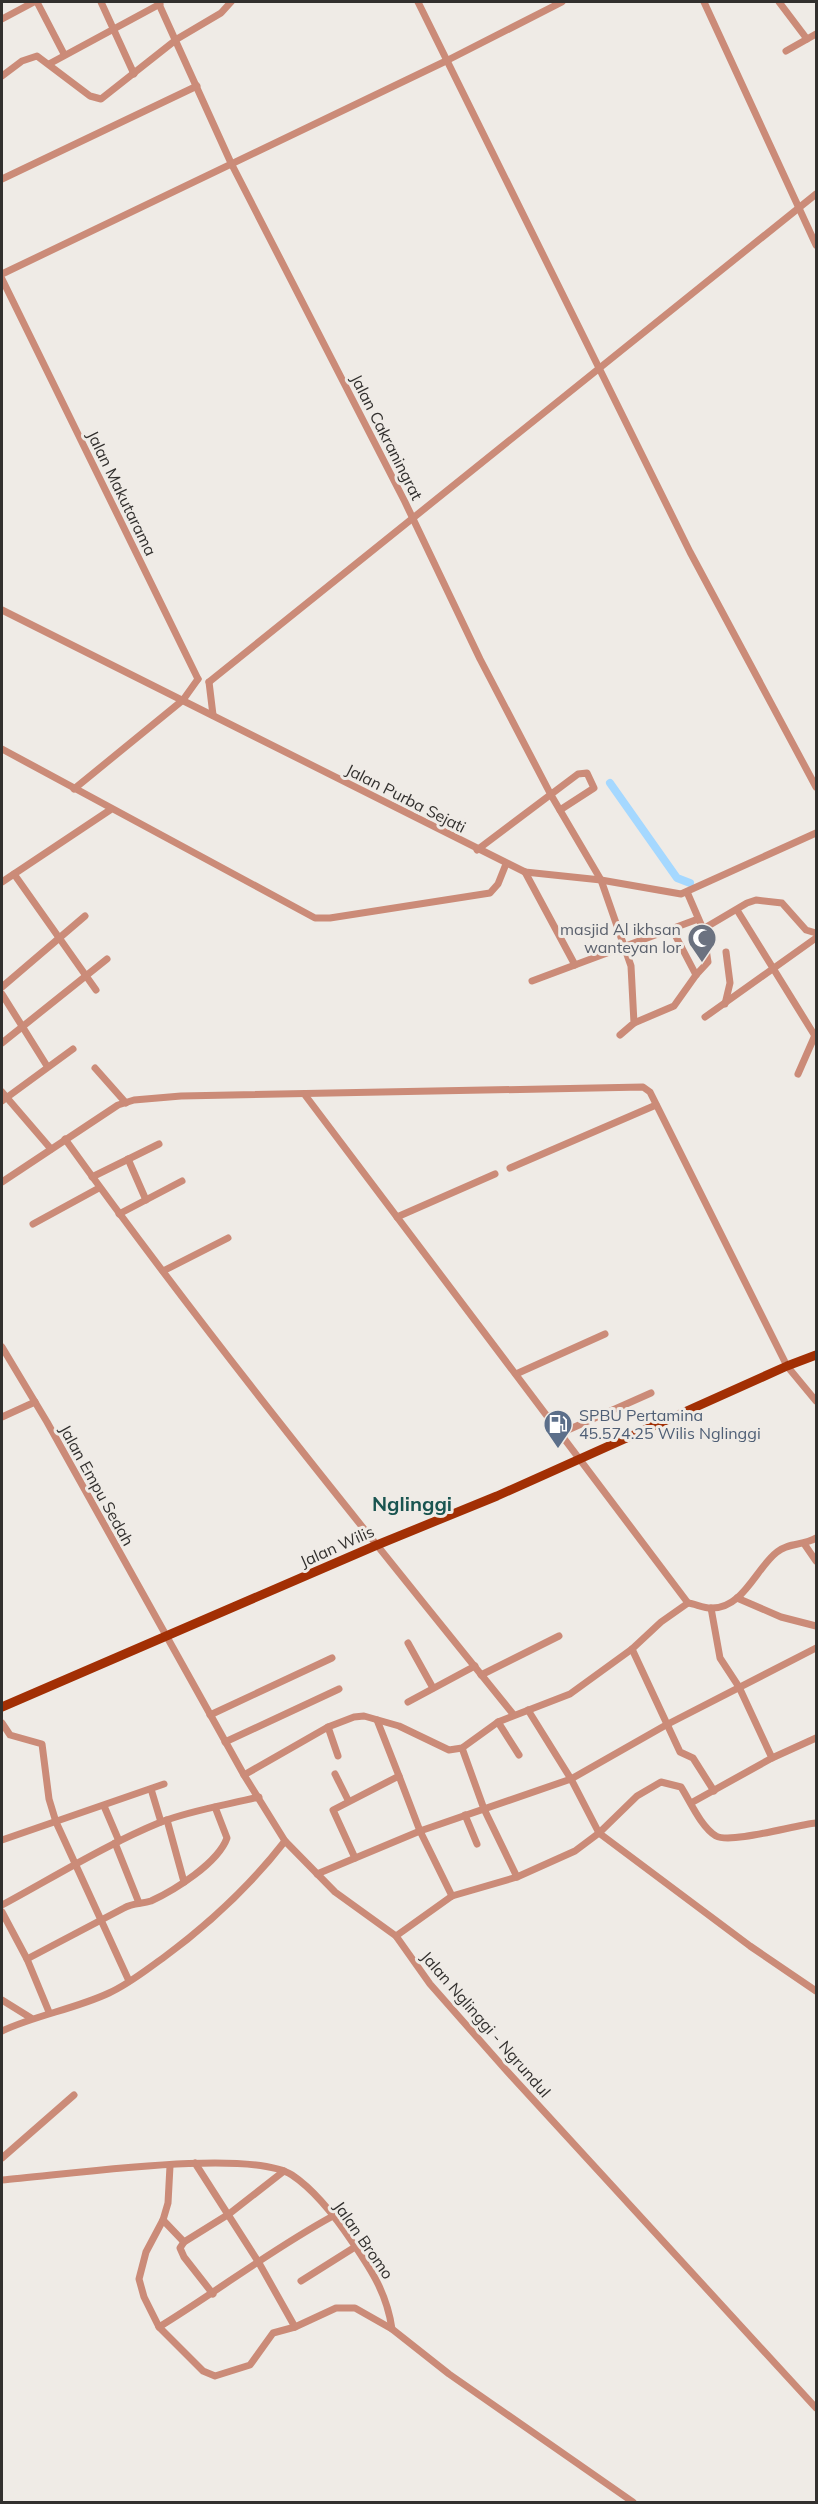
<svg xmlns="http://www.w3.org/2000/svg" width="818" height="2504" font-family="Mulish,sans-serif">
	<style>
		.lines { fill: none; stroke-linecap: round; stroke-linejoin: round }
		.canal { stroke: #a5d8ff; stroke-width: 8 }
		.minor { stroke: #cb8b78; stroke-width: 7 }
		.major { stroke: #a22f04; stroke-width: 9 }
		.labels { text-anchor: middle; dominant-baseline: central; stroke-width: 6; stroke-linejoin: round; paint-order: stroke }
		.street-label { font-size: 16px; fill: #32302e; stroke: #efebe6 }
		.worship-label { font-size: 16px; fill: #5b616d; stroke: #efebe6; text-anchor: end }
		.service-label { font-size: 16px; fill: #4e5e75; stroke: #efebe6; text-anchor: start }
		.quarter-label { font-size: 20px; font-weight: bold; fill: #195450; stroke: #efebe6 }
	</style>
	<rect width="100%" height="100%" fill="#efebe6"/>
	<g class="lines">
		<!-- canal -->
		<polyline class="canal" points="610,783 677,878 690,883"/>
		<!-- minor -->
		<g class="minor">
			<polyline points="37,2 64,54"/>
			<polyline points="101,2 134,74"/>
			<polyline points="158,2 231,163 405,502 480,659 551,795 601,880 631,966 634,1023 620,1035"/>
			<polyline points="418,2 690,552 816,787"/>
			<polyline points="704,2 816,245"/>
			<polyline points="779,2 807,39"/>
			<polyline points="2,19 34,2"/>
			<polyline points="786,51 816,34"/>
			<polyline points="49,64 160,4"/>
			<polyline points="2,76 22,61 37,56 90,96 101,99 177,39 221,13 231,2"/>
			<polyline points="2,179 197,86"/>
			<polyline points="2,274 446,61 562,2"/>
			<polyline points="2,279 198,679"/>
			<polyline points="2,610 525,872 601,880 681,894 816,833"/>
			<polyline points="209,682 816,194"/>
			<polyline points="209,682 213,715"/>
			<polyline points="2,749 315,918 330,918 490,893 498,884 506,864"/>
			<polyline points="74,789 183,700 198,679"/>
			<polyline points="477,850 578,774 587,773 594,788 560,810"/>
			<polyline points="525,872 575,965"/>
			<polyline points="14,874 96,990"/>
			<polyline points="2,882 110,810"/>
			<polyline points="737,910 815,1036"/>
			<polyline points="672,929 696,975"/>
			<polyline points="703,929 747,903 756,900 782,903 806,930 816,933"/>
			<polyline points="532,981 698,919"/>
			<polyline points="2,987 85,916"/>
			<polyline points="2,994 47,1066"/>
			<polyline points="725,1004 730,983 726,952"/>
			<polyline points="705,1017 816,938"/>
			<polyline points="634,1023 674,1006 696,975 708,962 703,929 687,892"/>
			<polyline points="2,1043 107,959"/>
			<polyline points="95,1068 126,1103"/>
			<polyline points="798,1074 816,1033"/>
			<polyline points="2,1092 51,1149"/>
			<polyline points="305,1095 688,1603"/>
			<polyline points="2,1101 73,1049"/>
			<path d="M65 1139C207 1336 361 1526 513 1714"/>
			<polyline points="128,1159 146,1200"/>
			<polyline points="510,1168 656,1105"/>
			<polyline points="92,1177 159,1144"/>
			<polyline points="2,1182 118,1105 134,1100 181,1096 643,1087 650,1092 787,1366 816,1401"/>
			<polyline points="119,1214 182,1181"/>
			<polyline points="397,1217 495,1174"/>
			<polyline points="33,1224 99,1188"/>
			<polyline points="163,1271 228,1238"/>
			<polyline points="2,1347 47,1422 244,1775 285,1841 335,1892 396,1936 430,1984 505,2069 816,2408"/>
			<polyline points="516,1374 605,1334"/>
			<polyline points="2,1417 35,1402"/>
			<polyline points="561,1433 651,1393"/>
			<polyline points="805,1545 816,1561"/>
			<polyline points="737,1598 781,1617 816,1626"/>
			<polyline points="711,1608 720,1658 739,1687 772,1758"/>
			<polyline points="408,1643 433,1688"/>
			<polyline points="632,1649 680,1752 693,1758 714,1791"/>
			<polyline points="481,1675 559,1636"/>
			<polyline points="408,1702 475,1666"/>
			<polyline points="528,1710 571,1779 599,1833 750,1946 816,1991"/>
			<polyline points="210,1715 332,1658"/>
			<polyline points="377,1720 399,1776"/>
			<polyline points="498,1722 519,1755"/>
			<polyline points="2,1723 10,1735 42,1744 49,1799 56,1822 129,1981"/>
			<polyline points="328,1727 338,1756"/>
			<polyline points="225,1742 339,1689"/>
			<polyline points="462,1748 484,1809 517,1877"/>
			<polyline points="335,1774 348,1800"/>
			<path d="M244 1775 328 1727 354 1717 364 1716 399 1726 449 1750 462 1748 498 1722 570 1694 632 1649 661 1622 688 1603C695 1604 704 1608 711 1608 743 1609 756 1568 777 1552 789 1542 803 1546 816 1538"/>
			<polyline points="151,1789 161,1822"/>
			<polyline points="691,1803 772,1758 816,1738"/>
			<polyline points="104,1806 119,1841"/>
			<polyline points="465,1815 477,1844"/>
			<polyline points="167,1820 184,1882"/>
			<polyline points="2,1840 164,1784"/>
			<polyline points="115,1843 139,1903"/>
			<polyline points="355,1858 333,1810 399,1776 420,1831 452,1896"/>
			<polyline points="317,1874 420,1831 571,1779 666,1725 816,1648"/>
			<path d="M2 1905C54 1877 105 1845 161 1822 192 1810 226 1805 259 1797"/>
			<polyline points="2,1912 27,1959 49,2012"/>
			<path d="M396 1936 452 1896 517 1877 575 1851 599 1833 637 1796 661 1782 681 1787C690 1801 701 1827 716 1836 731 1844 795 1825 816 1823"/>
			<path d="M27 1959C59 1942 92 1925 124 1908 133 1903 142 1904 151 1901 175 1890 218 1863 227 1838L215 1807"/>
			<polyline points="2,2000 31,2018"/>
			<path d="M2 2031C36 2015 75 2009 109 1993 129 1984 146 1970 163 1958 209 1924 250 1886 285 1841"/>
			<polyline points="2,2158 74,2095"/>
			<polyline points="195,2163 259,2263 295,2327"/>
			<polyline points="170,2166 168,2203 163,2220 146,2252 139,2279 144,2297 159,2327 203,2371 215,2376 250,2365 273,2333 295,2327 336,2308 355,2308 392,2329"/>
			<path d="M2 2180C59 2176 249 2147 292 2175 316 2191 337 2219 353 2243 372 2271 387 2294 392 2329L449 2374 633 2502"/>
			<polyline points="163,2220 184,2242"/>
			<polyline points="301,2281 355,2247"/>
			<polyline points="213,2294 184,2257 180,2248 184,2242 229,2214 284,2171"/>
			<path d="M159 2327C218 2291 272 2249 333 2216"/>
		</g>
		<!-- major -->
		<polyline class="major" points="2,1707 377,1545 497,1496 787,1366 816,1355"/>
	</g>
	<!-- icons -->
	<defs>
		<g id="mosque-pin" transform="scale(1.5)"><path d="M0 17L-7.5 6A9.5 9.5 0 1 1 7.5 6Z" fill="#6b7280" stroke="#efebe6"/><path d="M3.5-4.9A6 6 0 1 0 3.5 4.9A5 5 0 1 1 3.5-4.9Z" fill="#fff"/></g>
		<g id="fuel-pin" transform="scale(1.5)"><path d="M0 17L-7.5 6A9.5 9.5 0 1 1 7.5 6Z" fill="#5c6f8a" stroke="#efebe6"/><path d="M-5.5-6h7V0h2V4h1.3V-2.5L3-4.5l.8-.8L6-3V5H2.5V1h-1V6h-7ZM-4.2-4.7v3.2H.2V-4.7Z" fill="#fff"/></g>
	</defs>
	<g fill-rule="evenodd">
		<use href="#mosque-pin" x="702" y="938"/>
		<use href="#fuel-pin" x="558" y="1424"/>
	</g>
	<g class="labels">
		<!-- street labels -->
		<g class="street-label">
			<text transform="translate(387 437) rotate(63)">Jalan Cakraningrat</text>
			<text transform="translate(122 493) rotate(64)">Jalan Makutarama</text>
			<text transform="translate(406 798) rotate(27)">Jalan Purba Sejati</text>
			<text transform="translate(97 1485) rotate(61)">Jalan Empu Sedah</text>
			<text transform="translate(337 1546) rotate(-24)">Jalan Wilis</text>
			<text transform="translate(486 2024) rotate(49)">Jalan Nglinggi - Ngrundul</text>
			<text transform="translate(364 2240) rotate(55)">Jalan Bromo</text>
		</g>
		<!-- worship labels -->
		<g class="worship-label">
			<text x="681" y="929">masjid Al ikhsan<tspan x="681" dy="18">wanteyan lor</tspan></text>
		</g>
		<!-- service labels -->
		<g class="service-label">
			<text x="579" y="1415">SPBU Pertamina<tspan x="579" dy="18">45.574.25 Wilis Nglinggi</tspan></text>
		</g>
		<!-- quarter labels -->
		<g class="quarter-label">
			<text x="412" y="1503">Nglinggi</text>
		</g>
	</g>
	<!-- border -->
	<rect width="818" height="2504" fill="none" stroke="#32302e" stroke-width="6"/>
</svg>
